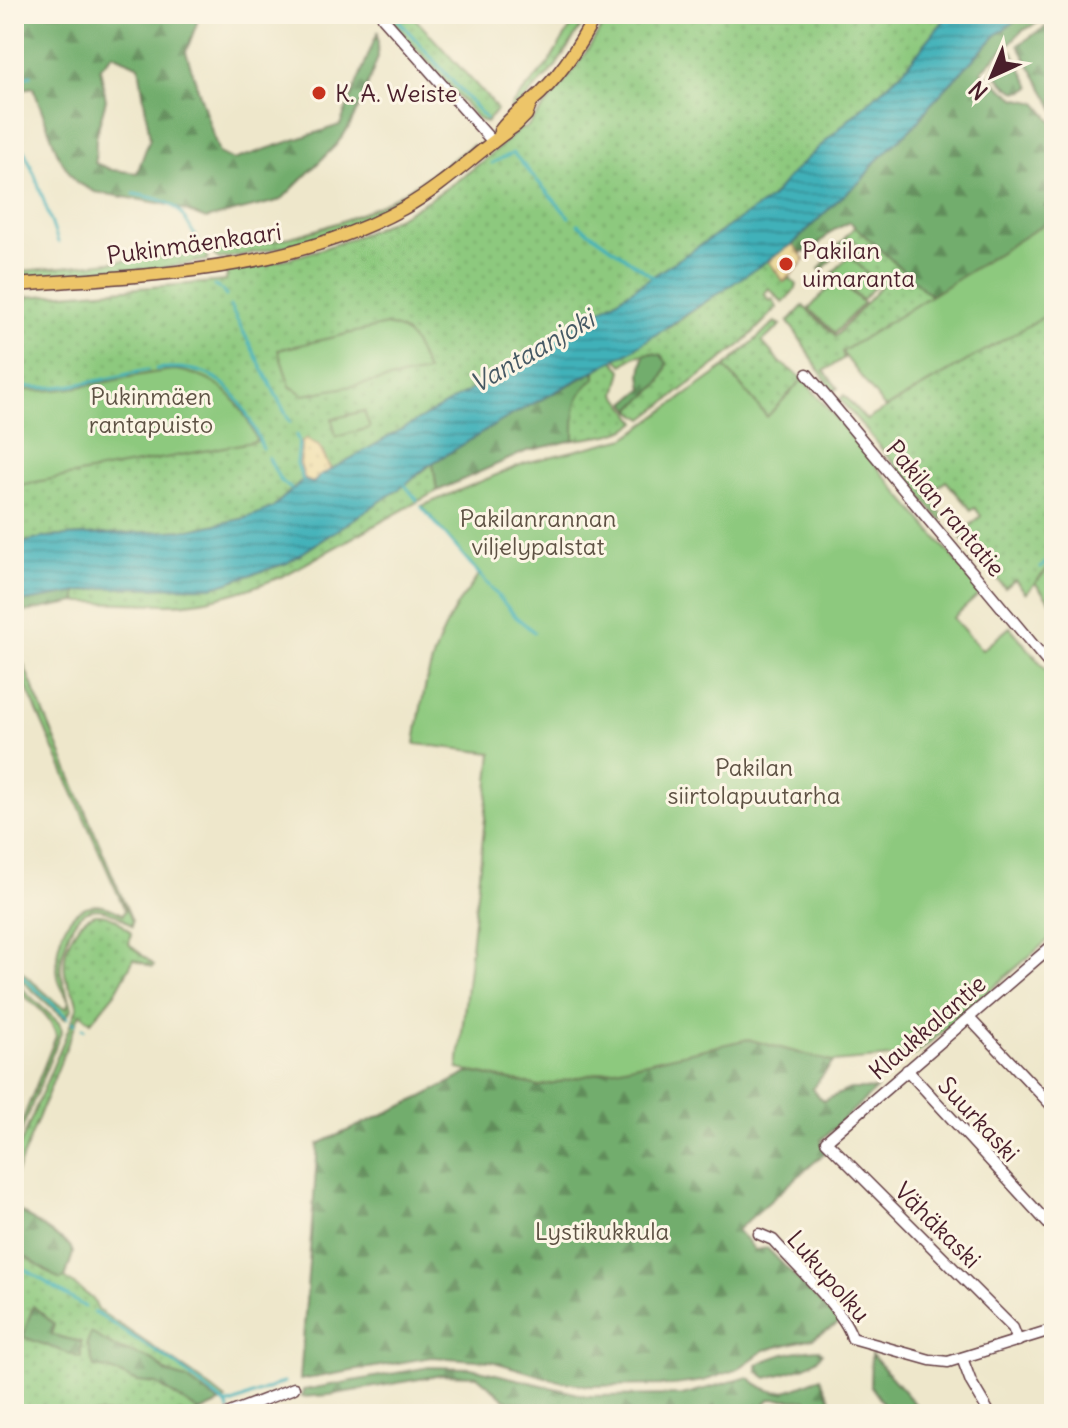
<svg xmlns="http://www.w3.org/2000/svg" width="1068" height="1428" font-family="Delius,sans-serif">
	<style>
		.grass { fill: url(#grass-dots); stroke: #6c7454; stroke-width: 2 }
		.forest { fill: url(#forest-firs); stroke: #5e664c; stroke-width: 2; fill-rule: evenodd }
		.sand { fill: url(#sand-dots); stroke: #9c7c64; stroke-width: 2 }
		.garden { fill: #8dc97e; stroke: #6c7454; stroke-width: 2 }
		.water { fill: url(#water-rules); stroke: #456872; stroke-width: 2 }
		.lines { fill: none; stroke-linecap: round; stroke-linejoin: round }
		.stream { stroke: #40b1b9; stroke-width: 3 }
		.minor-casing { stroke: #633d43; stroke-width: 13 }
		.major-casing { stroke: #633d43; stroke-width: 15 }
		.minor { stroke: #fff; stroke-width: 10 }
		.major { stroke: #edc569; stroke-width: 12 }
		.poi-dot { fill: #c8321e; stroke: #fcf5e5; stroke-width: 3 }
		.labels { text-anchor: middle; dominant-baseline: central; stroke-width: 6; stroke-linejoin: round; paint-order: stroke }
		.poi-label { font-size: 24px; fill: #4a1f2b; stroke: #fcf5e5; text-anchor: start }
		.street-label { font-size: 24px; fill: #4a1f2b; stroke: #fcf5e5 }
		.park-label { font-size: 24px; fill: #5e5244; stroke: #fcf5e5 }
		.water-label { font-size: 26px; font-style: italic; fill: #465964; stroke: #fcf5e5 }
	</style>
	<defs>
		<pattern id="grass-dots" width="8" height="8" patternUnits="userSpaceOnUse" patternTransform="scale(2)"><rect width="8" height="8" fill="#8dc97e"/><path d="M2 2h.1M6 6h.1" fill="none" stroke="#7bac6d" stroke-width="1.8" stroke-linecap="round"/></pattern>
		<pattern id="forest-firs" width="22" height="20" patternUnits="userSpaceOnUse" patternTransform="scale(2)"><rect width="22" height="20" fill="#72ad6d"/><path d="M5 1l3.5 6h-7zM16 11l3.5 6h-7z" fill="#608c5a"/></pattern>
		<pattern id="sand-dots" width="8" height="8" patternUnits="userSpaceOnUse" patternTransform="scale(2)"><rect width="8" height="8" fill="#eeda9e"/><path d="M2 2h.1M6 6h.1" fill="none" stroke="#cebb88" stroke-width="1.8" stroke-linecap="round"/></pattern>
		<pattern id="water-rules" width="6" height="5" patternUnits="userSpaceOnUse" patternTransform="scale(2)"><rect width="6" height="5" fill="#40b1b9"/><path d="M0 2.5h6" fill="none" stroke="#388f97"/></pattern>
	</defs>
	<rect width="100%" height="100%" fill="#fcf5e5"/>
	<filter id="ink" filterUnits="userSpaceOnUse"><feTurbulence type="fractalNoise" baseFrequency=".0125" numOctaves="2"/><feDisplacementMap in="SourceGraphic" scale="16" xChannelSelector="R" yChannelSelector="G"/><feConvolveMatrix kernelMatrix="1 2 1 2 8 2 1 2 1" color-interpolation-filters="sRGB"/></filter>
	<filter id="wash" filterUnits="userSpaceOnUse"><feTurbulence type="fractalNoise" baseFrequency=".006" numOctaves="4" result="noise"/><feDisplacementMap in="SourceGraphic" scale="32" xChannelSelector="R" yChannelSelector="G"/><feGaussianBlur stdDeviation="1.8" result="paint"/><feColorMatrix in="noise" values="0 0 0 0 0 0 0 0 0 0 0 0 0 0 0 0 0 1.4 0 .05"/><feComposite in="paint" operator="in"/></filter>
	<g filter="url(#wash)">
		<rect width="100%" height="100%" fill="#eee7cb"/>
		<!-- grass -->
		<g class="grass">
			<polygon points="386,14 411,14 491,101 497,110 486,123 478,119"/>
			<polygon points="579,14 589,14 556,66 516,109 511,109 511,106 548,64"/>
			<path d="M609 14H949C934 33 919 54 901 72 859 116 811 151 771 199L609 305 490 379 331 470 313 483 302 480 272 508 258 515 190 530 46 537 14 545V298L226 281 227 271C347 252 432 211 521 128L525 129C557 93 586 57 609 14Z"/>
			<path d="M473 145 474 147C397 218 321 243 219 259L214 255 216 251C278 243 340 227 395 197 423 182 447 162 473 145Z"/>
			<path d="M855 226 931 296 842 352 844 358 824 371 838 388 834 391C815 369 806 344 788 322L803 306 836 336 881 286 849 256 858 249 857 243 853 240 845 248 843 247 821 271 819 269Z"/>
			<polygon points="206,252 208,260 163,268 14,280 14,272"/>
			<polygon points="767,259 784,282 790,278 797,285 796,288 783,303 769,288 764,294 770,301 773,299 777,308 742,344 644,419 632,411 633,407 661,382 653,353 635,356 623,365 616,359 684,317"/>
			<polygon points="1045,315 1054,326 1054,562 1026,593 1015,580 1005,588 959,535 981,516 975,508 971,510 946,481 927,496 944,517 941,520 840,399 844,395 866,420"/>
			<polygon points="775,322 781,325 762,342 781,363 803,379 767,417 725,367"/>
			<path d="M613 360 622 370 616 394 637 422C622 436 593 437 574 440 573 414 572 395 594 379L595 371Z"/>
			<path d="M433 463 437 491 285 575C249 590 210 603 171 604 140 604 109 602 77 602V592L103 588 213 587 287 563 405 485Z"/>
			<path d="M14 642 132 921V926C103 902 77 901 66 942 63 952 59 963 61 973 63 986 70 996 72 1009L65 1019 14 974V965L59 1005 67 1008 69 1001C65 993 59 986 58 977 51 936 76 883 123 915L125 910 14 659Z"/>
			<path d="M95 914C112 913 120 922 131 933L129 944 154 965 152 967 134 959 117 990 91 1022 80 1013 14 1179V1160L77 1009C78 994 67 987 65 973 62 950 73 922 95 914Z"/>
			<path d="M14 981 59 1023 62 1030 14 1149V1141L56 1036C54 1016 28 1000 14 988Z"/>
			<polygon points="14,1207 70,1246 73,1253 65,1278 93,1299 98,1310 193,1374 226,1400 195,1414 14,1414"/>
		</g>
		<!-- forest -->
		<g class="forest">
			<path d="M14 14H197V23L186 52 219 153 233 160 340 125 378 31V57L362 100 349 127 336 145 281 200 206 219 170 205 95 192 76 182 59 157 33 87 14 91ZM113 54 139 66 150 138 137 173 112 170 95 163 96 136 106 100 100 68Z"/>
			<polygon points="1024,14 1046,14 1047,18 1022,31 981,71 1015,98 1037,103 1054,123 1054,200 1045,206 1054,218 931,296 850,222 832,231 811,251 798,253 793,244 836,202 862,180 876,161 915,125 931,104 995,36"/>
			<polygon points="1050,24 1054,33 1054,108 1018,45"/>
			<path d="M1012 51 1031 87C1016 100 1005 84 994 73L996 64Z"/>
			<path d="M653 353 661 355 667 363C665 384 648 394 633 407L632 411 626 403 643 389 641 374 644 354Z"/>
			<path d="M595 371V379C572 395 574 414 574 440L527 451 437 491 433 463 510 416Z"/>
			<polygon points="77,592 77,602 14,614 14,603"/>
			<polygon points="748,1039 833,1062 812,1089 823,1101 850,1089 876,1089 821,1140 826,1152 737,1230 755,1250 767,1248 840,1323 813,1338 765,1350 736,1370 703,1381 674,1385 590,1386 559,1381 491,1361 432,1357 300,1380 318,1144 422,1097 470,1072 540,1086"/>
			<polygon points="21,1212 70,1246 73,1253 65,1278 60,1280 20,1253 14,1246 14,1216"/>
			<polygon points="33,1306 54,1324 52,1335 81,1342 81,1358 23,1337"/>
			<polygon points="91,1333 115,1347 153,1360 167,1373 187,1379 220,1403 200,1412 157,1384 138,1382 108,1369 94,1367 87,1343"/>
			<path d="M818 1349 822 1353C814 1368 784 1373 767 1378L757 1371V1365C775 1355 798 1350 818 1349Z"/>
			<polygon points="871,1354 924,1414 891,1414 870,1385"/>
			<path d="M429 1367 471 1368 587 1396 682 1395 748 1377C777 1402 788 1390 820 1378L838 1414H820L806 1400 770 1399 753 1414H563L506 1400 477 1376 442 1375 330 1395 302 1397 303 1390Z"/>
		</g>
		<!-- sand -->
		<g class="sand">
			<polygon points="793,244 805,260 784,282 767,259"/>
			<polygon points="306,439 319,446 331,470 313,483 305,480 300,464 302,442"/>
		</g>
		<!-- garden -->
		<g class="garden">
			<polygon points="1054,218 1054,326 1045,316 885,408 842,352"/>
			<polygon points="849,256 878,283 862,300 833,273"/>
			<polygon points="837,279 863,303 835,333 809,309"/>
			<path d="M386 325C413 329 417 349 427 372L304 395 290 386 278 350Z"/>
			<path d="M725 367 767 417 803 379 982 592 953 618 982 650 1010 627 1054 679V935L915 1055 833 1062 748 1039 540 1086 458 1069 492 753 415 744C422 695 431 648 457 605 464 595 473 585 479 574L422 506 525 463 626 438Z"/>
			<path d="M177 370C222 379 240 399 257 441L14 486V387C49 401 134 372 177 370Z"/>
			<polygon points="364,411 370,428 336,437 332,419"/>
			<polygon points="1054,562 1054,606 1035,583"/>
		</g>
		<!-- water -->
		<polygon class="water" points="949,14 1024,14 995,36 931,104 915,125 876,161 862,180 836,202 793,244 629,352 510,416 429,465 405,485 287,563 213,587 103,588 14,603 14,545 46,537 190,530 246,518 272,508 303,480 313,483 320,476 490,379 609,305 770,199 791,174 844,124 902,72"/>
		<g class="lines">
			<!-- stream -->
			<g class="stream">
				<polyline points="393,14 486,119"/>
				<polyline points="14,82 31,75"/>
				<polyline points="14,127 36,178 58,242"/>
				<polyline points="492,163 513,153 569,217"/>
				<path d="M134 194C176 202 177 204 198 241"/>
				<polyline points="578,224 653,277"/>
				<polyline points="214,286 223,290 226,296"/>
				<polyline points="230,306 290,422"/>
				<path d="M156 369C222 361 240 395 263 449"/>
				<path d="M14 383C45 397 114 376 148 370"/>
				<polyline points="296,435 299,442 297,464 303,480"/>
				<polyline points="268,457 280,480 291,489"/>
				<polyline points="405,485 417,500"/>
				<polyline points="422,507 516,617 534,632"/>
				<polyline points="1041,568 1054,553"/>
				<polyline points="14,969 68,1018"/>
				<polyline points="73,1022 75,1024"/>
				<polyline points="83,1028 84,1029"/>
				<polyline points="14,1262 85,1307"/>
				<polyline points="94,1312 177,1365 225,1404 229,1410"/>
				<polyline points="225,1404 231,1404 284,1382"/>
			</g>
		</g>
	</g>
	<g filter="url(#ink)">
		<g class="lines">
			<!-- minor casing -->
			<g class="minor-casing">
				<g id="minor">
					<polyline points="383,18 492,141"/>
					<polyline points="807,374 1054,670"/>
					<polyline points="969,1018 1054,1108"/>
					<polyline points="907,1070 1054,1230"/>
					<path d="M759 1234 773 1240C793 1263 845 1311 852 1338L930 1360 948 1362 1054 1329"/>
					<polyline points="1018,1341 1013,1328 826,1141 1054,944"/>
					<polyline points="962,1358 971,1382 990,1414"/>
					<polyline points="227,1414 294,1388"/>
				</g>
			</g>
			<!-- major casing -->
			<g class="major-casing">
				<g id="major">
					<path d="M500 131C510 117 520 111 532 101 559 78 580 45 596 14"/>
					<path d="M14 285C146 275 286 273 404 208 445 185 478 151 516 125L526 115 531 102"/>
				</g>
			</g>
			<!-- minor -->
			<use href="#minor" class="minor"/>
			<!-- major -->
			<use href="#major" class="major"/>
		</g>
	</g>
	<!-- markers -->
	<g class="poi-dot">
		<circle cx="319" cy="93" r="8"/>
		<circle cx="786" cy="264" r="8"/>
	</g>
	<g class="labels">
		<!-- poi labels -->
		<g class="poi-label">
			<text x="335" y="93">K. A. Weiste</text>
			<text x="802" y="250">Pakilan<tspan x="802" dy="28">uimaranta</tspan></text>
		</g>
		<!-- street labels -->
		<g class="street-label">
			<text transform="translate(194 243) rotate(-8)">Pukinmäenkaari</text>
			<text transform="translate(946 508) rotate(50)">Pakilan rantatie</text>
			<text transform="translate(927 1027) rotate(-41)">Klaukkalantie</text>
			<text transform="translate(979 1119) rotate(47)">Suurkaski</text>
			<text transform="translate(938 1225) rotate(45)">Vähäkaski</text>
			<text transform="translate(829 1276) rotate(49)">Lukupolku</text>
		</g>
		<!-- park labels -->
		<g class="park-label">
			<text x="151" y="396">Pukinmäen<tspan x="151" dy="28">rantapuisto</tspan></text>
			<text x="538" y="518">Pakilanrannan<tspan x="538" dy="28">viljelypalstat</tspan></text>
			<text x="754" y="767">Pakilan<tspan x="754" dy="28">siirtolapuutarha</tspan></text>
			<text x="602" y="1231">Lystikukkula</text>
		</g>
		<!-- water labels -->
		<g class="water-label">
			<text transform="translate(532 351) rotate(-30)">Vantaanjoki</text>
		</g>
	</g>
	<!-- margin -->
	<rect width="1068" height="1428" fill="none" stroke="#fcf5e5" stroke-width="48"/>
	<!-- north arrow -->
	<g transform="translate(992 76) rotate(224)" stroke="#fcf5e5" stroke-width="6" paint-order="stroke">
	<path d="M0-6L14 30L0 20L-14 30Z" fill="#4a1f2b"/>
	<text y="-12" font-size="22" font-weight="bold" text-anchor="middle" fill="#4a1f2b">N</text>
	</g>
</svg>
